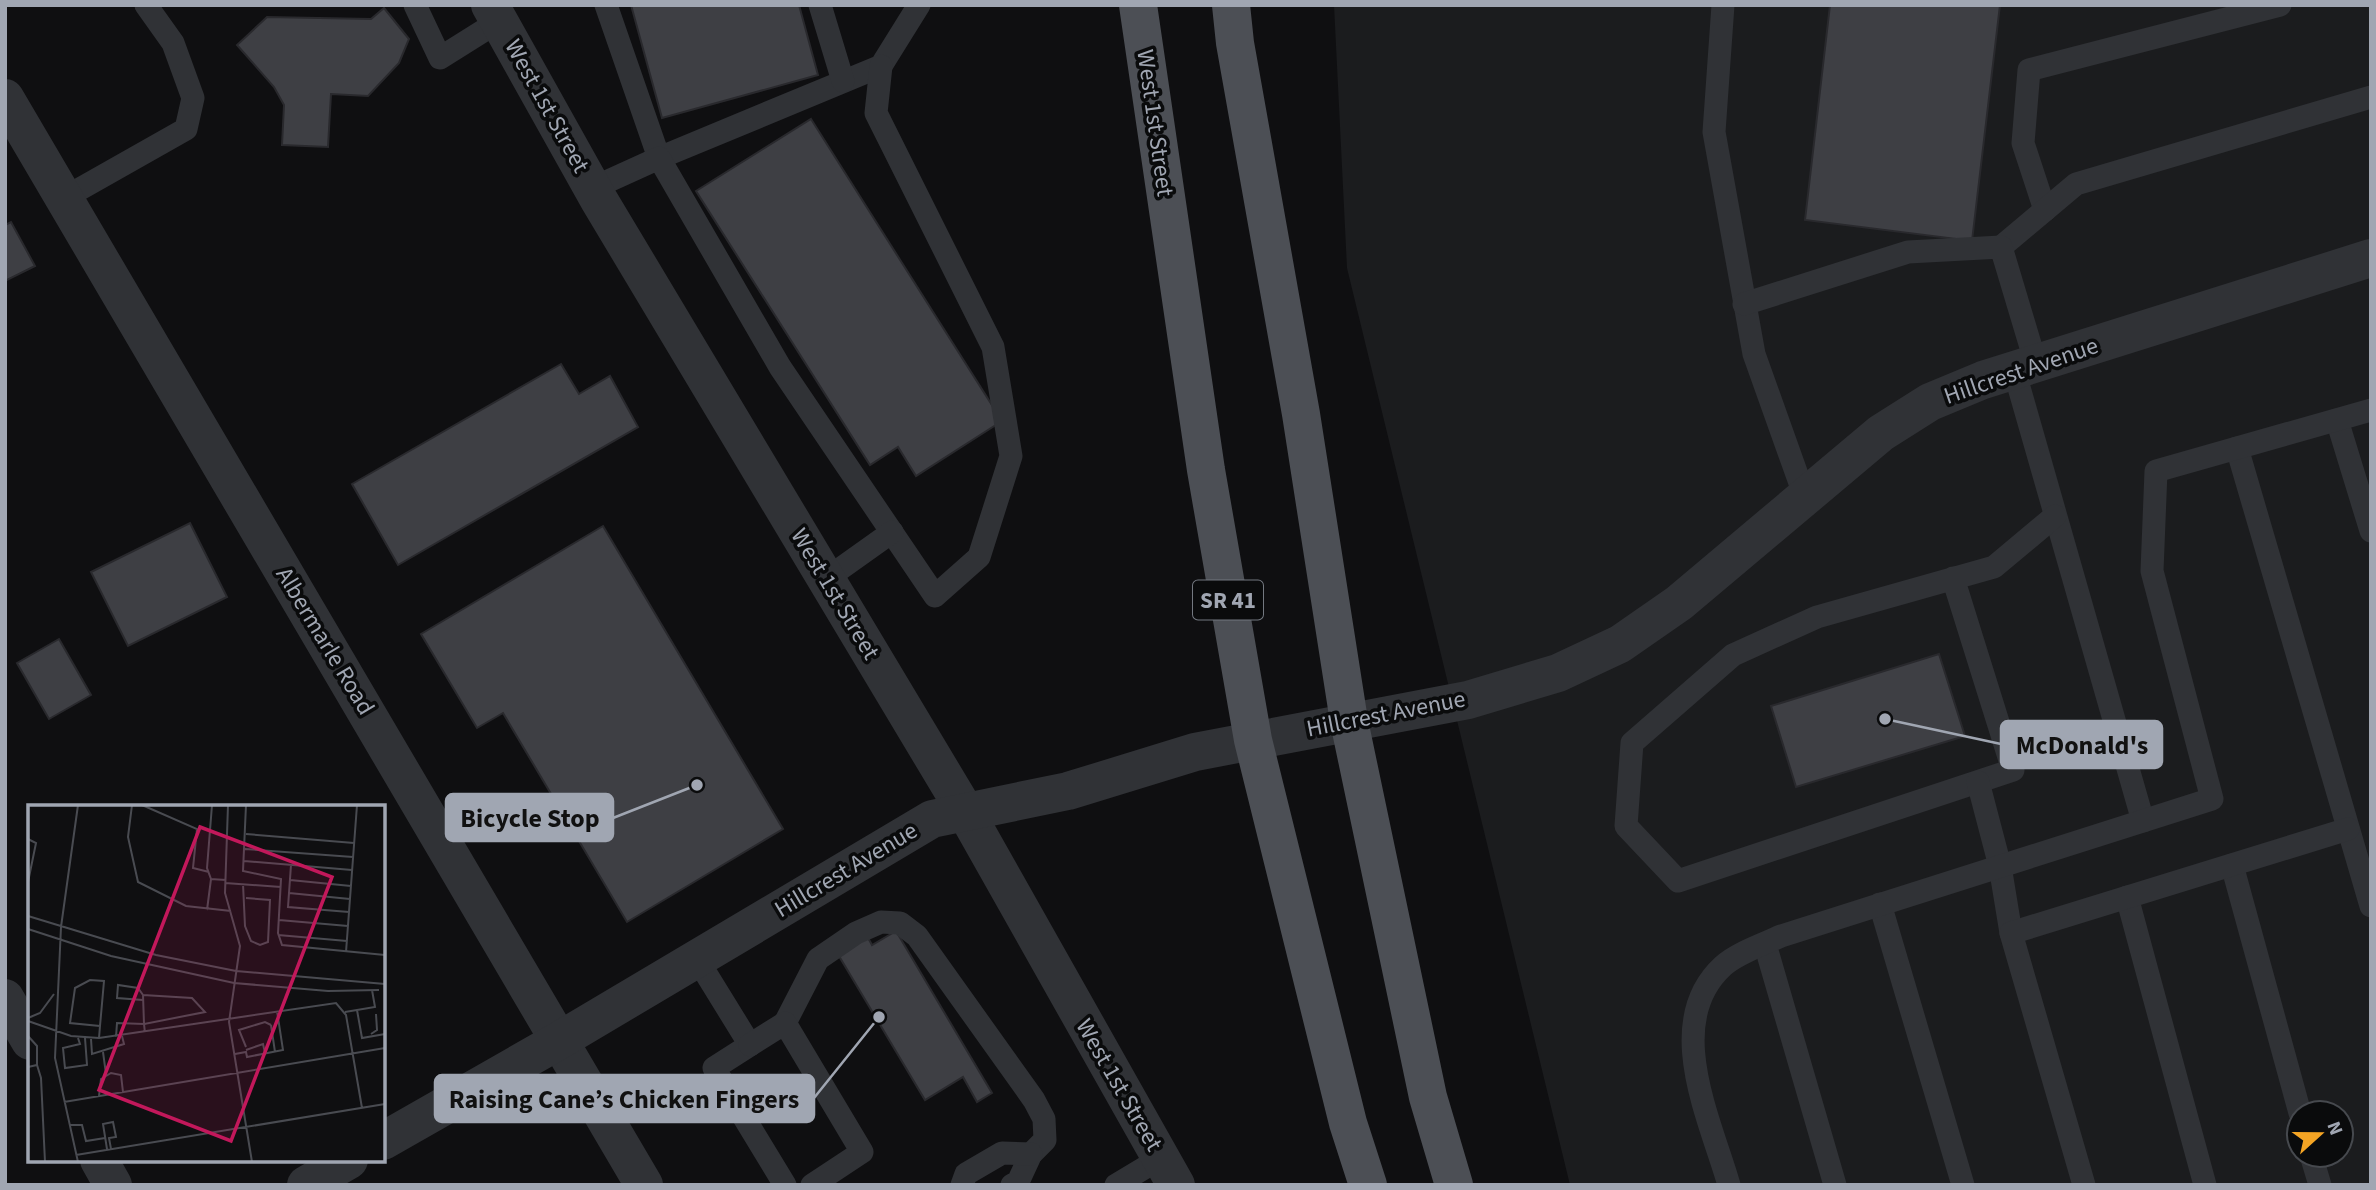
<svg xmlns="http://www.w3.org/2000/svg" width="2376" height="1190" font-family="'Source Sans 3',sans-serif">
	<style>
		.built { fill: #1b1c1e; fill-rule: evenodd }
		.building { fill: #3e3f44; stroke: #29292d; stroke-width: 2 }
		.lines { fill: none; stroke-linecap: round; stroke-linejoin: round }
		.lane { stroke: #303236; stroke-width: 23 }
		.street { stroke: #303236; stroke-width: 38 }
		.primary { stroke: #4c4f55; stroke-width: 38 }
		.labels { text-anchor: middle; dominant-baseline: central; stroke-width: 7; stroke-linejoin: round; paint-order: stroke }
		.shield { fill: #0a0b0c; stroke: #737880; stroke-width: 2 }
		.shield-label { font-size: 23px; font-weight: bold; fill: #a0a6b2 }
		.street-label { font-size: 24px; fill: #a0a6b2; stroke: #0a0b0c }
		.inset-road { fill: none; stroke: #494b51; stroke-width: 2 }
		.view { fill: #c2185b; fill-opacity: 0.15; stroke: #c2185b; stroke-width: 3.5 }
		.inset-edge { fill: none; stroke: #a0a6b2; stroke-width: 3.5 }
		.leader { fill: none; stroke: #a0a6b2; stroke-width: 2.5 }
		.callout-dot { fill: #a0a6b2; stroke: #0a0b0c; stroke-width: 2.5 }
		.callout { fill: #a0a6b2; stroke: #a0a6b2; stroke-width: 2.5 }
		.callout-label { font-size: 26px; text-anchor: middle; font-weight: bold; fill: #111 }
	</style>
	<rect width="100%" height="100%" fill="#0f0f11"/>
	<!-- built -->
	<path class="built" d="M1334 5H2371V1185H1570L1347 268ZM2299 1113H2341V1155H2299Z"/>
	<!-- building -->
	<g class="building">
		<polygon points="631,5 799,5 818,75 662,118"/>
		<polygon points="1830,5 2000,5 1972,241 1805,220"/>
		<polygon points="384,8 409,39 399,63 368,96 331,94 328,147 282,145 284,105 274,87 237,45 267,17 371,19"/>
		<polygon points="811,119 1002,421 916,476 898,447 870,465 696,191"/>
		<polygon points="11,222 35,266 5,281 5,225"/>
		<polygon points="561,364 579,394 610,376 638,427 398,565 352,484"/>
		<polygon points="190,523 227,597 128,646 91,572"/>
		<polygon points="603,526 783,829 627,922 503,713 477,728 421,634"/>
		<polygon points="59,639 91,695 49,719 17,663"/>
		<polygon points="1939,654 1965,736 1796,787 1771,706"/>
		<polygon points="896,931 992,1093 977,1102 963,1077 925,1100 836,951 866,934 872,945"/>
	</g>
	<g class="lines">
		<!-- lane -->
		<g class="lane">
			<polyline points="415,5 440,58 499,21"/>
			<polyline points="606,5 659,158 881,66 919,5"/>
			<polyline points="820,5 843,81"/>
			<polyline points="1723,5 1714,132 1754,354 1805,497"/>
			<polyline points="593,188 659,158 780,367 935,596 979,557 1011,456 993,347 876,113 881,66"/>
			<polyline points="64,198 186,129 193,98 173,43 146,5"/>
			<polyline points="2045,210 2023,143 2029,70 2280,5"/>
			<polyline points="2001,247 2076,184 2371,97"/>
			<polyline points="1744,304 1908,252 2001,247 2036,364"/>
			<polyline points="2014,370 2143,821"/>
			<polyline points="2337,420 2371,531"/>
			<polyline points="2237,448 2371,906"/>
			<polyline points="1953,578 2013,770 1678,881 1626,826 1632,743 1733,655 1817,617 1994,567 2055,516"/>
			<polyline points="826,579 892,532"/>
			<polyline points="1978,782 2000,866 2011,933"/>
			<polyline points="2232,865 2300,1113"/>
			<polyline points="2127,897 2205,1185"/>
			<polyline points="1880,904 1963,1185"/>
			<polyline points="1765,944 1835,1185"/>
			<polyline points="697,959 750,1045 714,1068 785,1185"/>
			<polyline points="785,1023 818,959 856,933 881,922 900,923 917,936 1034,1100 1044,1119 1045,1140 1031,1154 1018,1182 1012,1185"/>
			<polyline points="750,1045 785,1023 862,1152 812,1185"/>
			<polyline points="2311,1155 2320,1185"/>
			<polyline points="962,1185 966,1174 1002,1153 1031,1154"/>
			<polyline points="1116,1185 1161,1158"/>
			<path d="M1729 1185C1710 1119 1662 1022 1723 966 1737 953 1764 944 1781 936L2212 799 2152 571 2156 471 2371 410"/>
			<polyline points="2084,1185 2011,933 2348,829"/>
		</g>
		<!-- street -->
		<g class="street">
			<polyline points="490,5 599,200 965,811 1176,1185"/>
			<polyline points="5,98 644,1185"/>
			<polyline points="5,998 30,1041"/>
			<polyline points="383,1141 560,1040 932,819 1068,791 1195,752 1468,700 1558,673 1620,644 1679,603 1881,433 1930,402 1983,380 2371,258"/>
			<polyline points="99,1160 113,1185"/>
			<polyline points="306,1185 349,1160"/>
		</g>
		<!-- primary -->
		<g class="primary">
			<polyline points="1138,5 1206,470 1253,740 1348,1123 1368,1185"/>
			<polyline points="1231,5 1235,43 1301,414 1349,721 1428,1097 1454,1185"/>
		</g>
	</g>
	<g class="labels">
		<!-- shield labels -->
		<rect class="shield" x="1193" y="580.5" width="70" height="39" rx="5"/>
		<g class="shield-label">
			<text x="1228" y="600">SR 41</text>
		</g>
		<!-- street labels -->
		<g class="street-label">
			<text transform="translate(547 106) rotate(61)">West 1st Street</text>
			<text transform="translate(1155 123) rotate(82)">West 1st Street</text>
			<text transform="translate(2021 371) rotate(-19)">Hillcrest Avenue</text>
			<text transform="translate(835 594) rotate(59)">West 1st Street</text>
			<text transform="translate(325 641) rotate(59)">Albermarle Road</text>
			<text transform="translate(1386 714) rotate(-11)">Hillcrest Avenue</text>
			<text transform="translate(846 870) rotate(-31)">Hillcrest Avenue</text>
			<text transform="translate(1119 1085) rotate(60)">West 1st Street</text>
		</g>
	</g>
	<!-- overview -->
	<g transform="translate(28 805)">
		<rect width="357" height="357" fill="#0f0f11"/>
		<path class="inset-road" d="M104 0 100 32 110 77 158 101 203 106M114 0 169 24 165 63 181 67M200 0 197 88 212 141 201 217 224 357M218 0 215 66 253 74 250 128 254 140 357 150M218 29 326 38M0 34 8 38 0 77M217 44 325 52M216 56 324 65M263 60 260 102 321 107M183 74 179 63 184 0M262 75 323 81M197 78 253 82M215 79 217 121 223 136 232 140 240 137 242 95 218 93M261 88 322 94M179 105 183 74 198 75M0 111 128 150 208 166 357 179M251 115 320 121M33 122 50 0M33 122 27 253 50 357M0 124 83 151 206 178 300 186 351 185M250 130 319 136M318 147 329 0M115 190 164 193 177 207 116 219 117 228M329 205 334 233 357 229M317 207 347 202 344 185M0 213 12 208 26 189M0 216 43 231 71 233 308 198 318 210 334 303M243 220 247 247M343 229 349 225 348 209M0 231 9 241V260M88 232 89 218 116 219 115 190 110 183 90 180 89 193 115 195M50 233 52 239 35 243 37 263 59 260 57 233M71 233 72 221 76 176 62 175 47 183 42 218 72 221M63 234 64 249 96 239 94 231M218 242 211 225 237 217 243 220M218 245 235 239 237 248M75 247 78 269M207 249 218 247 219 252 255 245 249 206M0 262 9 260 13 273 17 357M71 291 73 274 83 268 93 270 95 287M36 297 357 243M41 320H54L58 336 77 333M79 344 75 319 85 317 88 332 81 333 83 344M48 350 357 299"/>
		<path class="view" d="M172 22 304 72 203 336 71 285Z"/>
		<rect width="357" height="357" class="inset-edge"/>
	</g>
	<!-- callouts -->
	<path class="leader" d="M1885 719L2001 744M697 785L613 818M879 1017L814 1098"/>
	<g class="callout-dot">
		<circle cx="1885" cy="719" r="7"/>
		<circle cx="697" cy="785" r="7"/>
		<circle cx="879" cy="1017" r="7"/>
	</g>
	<g class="callout">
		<rect x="2001" y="721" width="161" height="47" rx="7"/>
		<rect x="446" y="794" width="167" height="47" rx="7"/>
		<rect x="435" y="1075" width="379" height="47" rx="7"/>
	</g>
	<g class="callout-label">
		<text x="2082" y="754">McDonald's</text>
		<text x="530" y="827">Bicycle Stop</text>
		<text x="624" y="1108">Raising Cane’s Chicken Fingers</text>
	</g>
	<!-- border -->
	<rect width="2376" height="1190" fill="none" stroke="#a0a6b2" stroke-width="14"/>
	<!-- north arrow -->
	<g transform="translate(2320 1134) rotate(69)"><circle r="33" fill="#0a0b0c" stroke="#46494e" stroke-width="2"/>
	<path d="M0-5L12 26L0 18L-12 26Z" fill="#f5a524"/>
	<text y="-10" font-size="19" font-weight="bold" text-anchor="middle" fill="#a0a6b2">N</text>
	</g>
</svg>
